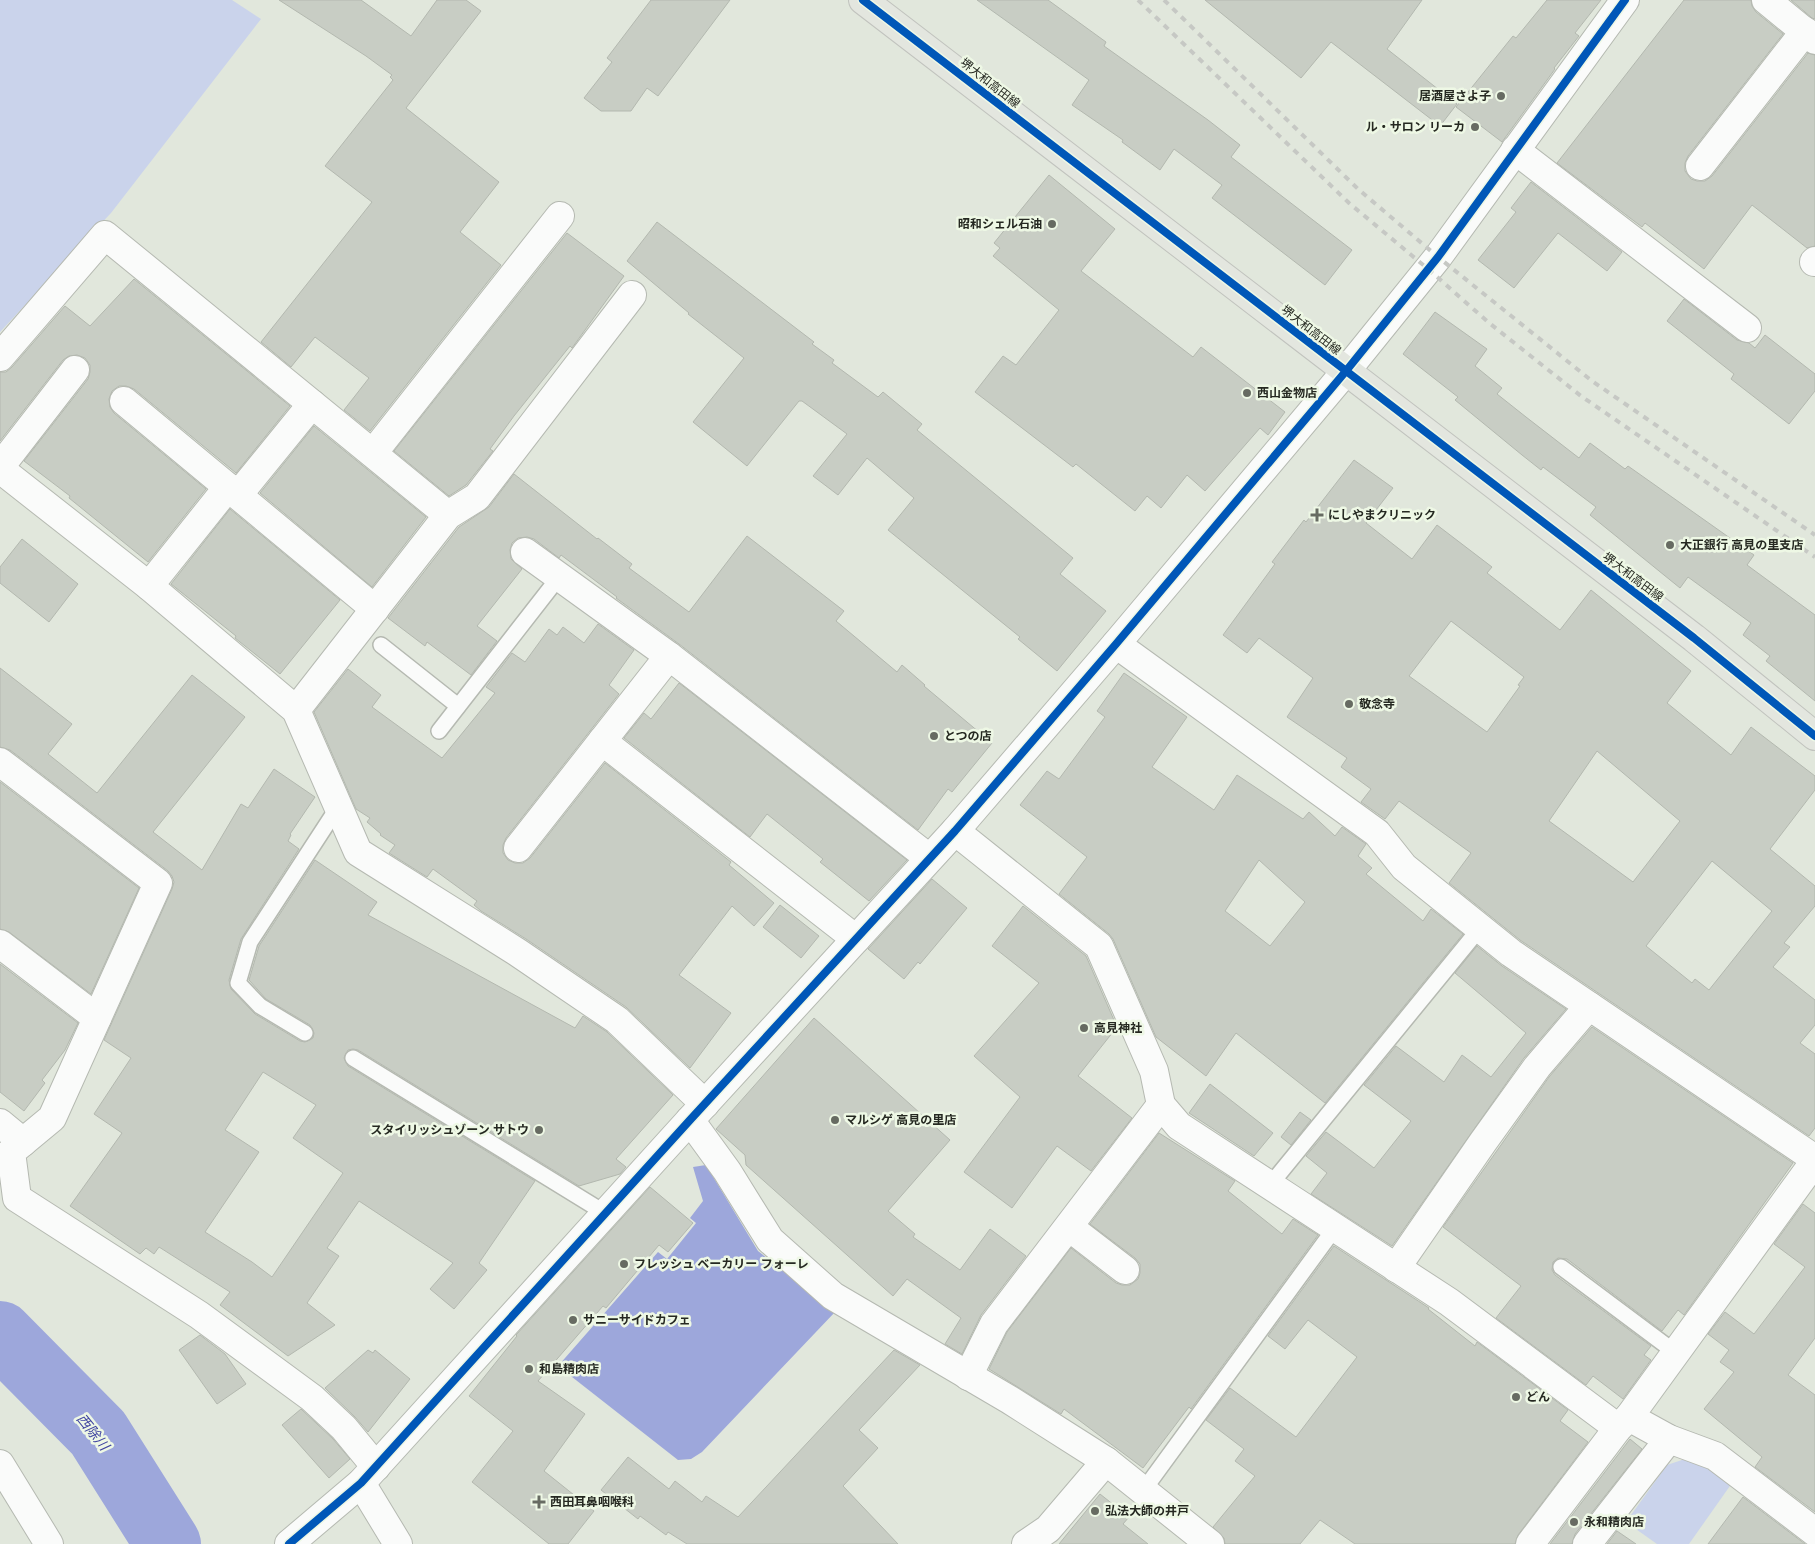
<svg xmlns="http://www.w3.org/2000/svg" width="1815" height="1544" font-family="Arial,'Noto Sans JP',sans-serif">
	<style>
		.green { fill: #cad3eb }
		.water { fill: #9da7db }
		.lines { fill: none; stroke-linecap: round; stroke-linejoin: round }
		.river { stroke: #9da7db; stroke-width: 66 }
		.building { fill: #c8cdc4; stroke: #b3b8af; fill-rule: evenodd }
		.service-casing { stroke: #b5b9b1; stroke-width: 18 }
		.minor-casing { stroke: #b5b9b1; stroke-width: 30 }
		.tertiary-casing { stroke: #b5b9b1; stroke-width: 30 }
		.primary-casing { stroke: #c1c3be; stroke-width: 30 }
		.service { stroke: #fafbfa; stroke-width: 15 }
		.minor { stroke: #fafbfa; stroke-width: 28 }
		.tertiary { stroke: #fafbfa; stroke-width: 28 }
		.primary { stroke: #e3e6df; stroke-width: 28 }
		.rail { stroke: #c6c8c4; stroke-width: 4; stroke-dasharray: 6 6; stroke-linecap: butt }
		.cycleway-casing { stroke: #eef8e5; stroke-width: 11 }
		.cycleway { stroke: #0057b8; stroke-width: 8 }
		.poi-dot { fill: #676b62; stroke: #eef8e5; stroke-width: 2 }
		.labels { text-anchor: middle; dominant-baseline: central; stroke-width: 5; stroke-linejoin: round; paint-order: stroke }
		.street-label { font-size: 12px; fill: #252821; stroke: #eef8e5 }
		.poi-label { font-size: 12px; font-weight: bold; fill: #252821; stroke: #eef8e5; text-anchor: start }
		.water-label { font-size: 14px; font-style: italic; fill: #4045a1; stroke: #eef8e5 }
	</style>
	<rect width="100%" height="100%" fill="#e1e7dc"/>
	<!-- green -->
	<g class="green">
		<polygon points="0,0 232,0 261,19 111,213 0,332"/>
		<polygon points="1694,1456 1732,1483 1689,1544 1657,1544 1626,1522 1667,1465"/>
	</g>
	<!-- water -->
	<polygon class="water" points="706,1165 758,1251 835,1312 702,1452 691,1459 678,1460 558,1366 658,1252 667,1259 696,1223 690,1218 703,1201 693,1167"/>
	<g class="lines">
		<!-- river -->
		<polyline class="river" points="0,1334 98,1433 168,1544"/>
	</g>
	<!-- building -->
	<g class="building">
		<polygon points="279,0 361,0 411,36 437,0 466,0 481,11 406,108 499,182 460,232 501,265 370,431 344,410 369,378 315,337 291,367 261,342 372,202 325,166 393,80 390,77 392,75 366,56"/>
		<polygon points="651,0 730,0 658,96 647,88 631,111 601,111 584,98 612,62 607,58"/>
		<polygon points="977,0 1048,0 1106,42 1104,46 1208,120 1240,145 1231,157 1352,250 1325,285 1212,198 1222,185 1174,149 1160,170 1122,142 1123,140 1072,105 1089,80"/>
		<polygon points="1205,0 1422,0 1387,49 1457,104 1440,126 1331,42 1301,78"/>
		<polygon points="1547,0 1601,0 1575,33 1579,36 1554,68 1555,69 1502,142 1456,107 1513,36 1516,38"/>
		<polygon points="1684,0 1751,0 1752,6 1756,12 1783,34 1688,156 1685,163 1685,171 1691,179 1697,181 1705,181 1712,176 1808,53 1815,55 1815,246 1807,248 1752,205 1704,269 1645,223 1642,227 1557,163"/>
		<polygon points="1791,0 1815,0 1815,19 1812,18"/>
		<polygon points="1049,175 1115,229 1081,271 1193,357 1201,347 1285,412 1268,435 1260,428 1205,491 1187,475 1161,508 1147,496 1135,511 1076,464 1073,467 975,392 1003,356 1016,365 1059,310 993,256 1000,248 994,243"/>
		<polygon points="1531,182 1622,252 1607,271 1558,233 1514,288 1478,260 1516,212 1511,208"/>
		<polygon points="657,222 814,342 812,344 834,360 832,363 878,397 883,392 922,424 917,430 1073,558 1060,574 1106,611 1057,671 1018,639 1020,637 888,530 914,498 867,458 838,495 813,476 847,434 802,401 799,401 747,466 693,422 744,358 688,314 689,313 627,261"/>
		<polygon points="567,233 624,276 572,348 570,346 514,416 490,449 493,451 466,485 449,496 394,451"/>
		<polygon points="134,279 290,406 236,473 134,389 126,386 119,386 112,391 109,399 110,407 114,413 206,489 148,562 69,498 70,496 24,461 88,379 90,372 90,365 85,358 77,355 69,356 63,360 0,441 0,372 6,372 12,367 65,306 90,326"/>
		<polygon points="1684,299 1737,340 1749,343 1755,348 1765,335 1815,374 1815,391 1789,424 1731,379 1734,374 1667,321"/>
		<polygon points="1435,312 1487,349 1475,366 1502,388 1497,394 1526,417 1579,458 1590,443 1625,469 1628,466 1754,555 1747,565 1815,615 1815,701 1766,661 1770,656 1743,635 1751,623 1688,577 1680,588 1590,515 1596,507 1543,467 1541,470 1522,455 1455,400 1458,397 1403,354"/>
		<polygon points="314,426 426,517 372,587 260,493"/>
		<path d="M1354 460 1393 488 1366 523 1412 559 1437 525 1492 567 1487 573 1560 630 1591 590 1691 671 1667 703 1731 755 1751 727 1815 776V790L1770 849 1815 886V906L1784 943 1790 947 1773 967 1815 1000V1025L1800 1043 1815 1054V1128L1809 1136 1520 940 1449 883 1471 853 1399 801 1385 819 1361 802 1371 789 1341 767 1347 758 1287 717 1313 678 1259 638 1247 653 1223 635 1275 564 1272 562 1304 520 1306 522ZM1451 621 1524 677 1518 685 1520 686 1487 732 1409 676ZM1597 751 1680 821 1633 882 1549 821ZM1712 861 1772 911 1709 990 1695 979 1692 983 1646 946Z"/>
		<polygon points="514,474 597,539 598,538 632,564 629,568 689,612 747,536 844,611 836,621 897,672 902,665 925,685 924,686 992,743 952,792 948,789 918,830 679,644 616,598 617,597 561,555 559,558 534,539 527,537 518,538 512,543 510,550 511,559 522,569 477,626 497,641 471,675 427,642 425,646 388,618 459,527 489,507"/>
		<polygon points="230,509 340,600 280,674 235,638 236,636 171,584"/>
		<polygon points="22,539 78,584 49,622 0,583 0,567"/>
		<polygon points="598,624 634,650 609,685 619,694 506,838 503,845 503,853 508,860 515,863 523,863 530,858 605,763 731,862 729,865 774,903 754,926 732,906 679,975 731,1013 690,1068 626,1007 526,939 481,911 474,905 477,901 433,869 427,877 389,853 395,845 380,835 381,834 367,822 370,818 356,809 314,712 348,669 381,695 372,707 442,758 495,693 486,687 512,653 525,662 549,629 557,635 563,627 584,643"/>
		<path d="M0 668 72 724 48 754 97 793 192 675 245 717 153 832 202 870 241 804 248 808 274 769 315 797 290 834 291 835 288 841 299 849 241 939 229 980 231 989 255 1014 300 1041 305 1042 313 1038 314 1033 310 1025 266 999 249 980 259 946 315 860 377 902 368 915 575 1028 583 1016 607 1032 671 1093 673 1095 616 1159 626 1167 620 1174 579 1186 358 1050 353 1049 348 1050 344 1058 348 1066 535 1181 479 1263 487 1270 454 1309 430 1289 453 1263 359 1201 327 1248 339 1256 307 1303 335 1325 288 1356 220 1305 230 1292 159 1247 154 1254 146 1248 140 1254 70 1206 122 1133 94 1114 131 1058 104 1040 172 889 174 882 172 876 168 871 10 750 0 747ZM263 1072 316 1105 293 1138 343 1173 272 1277 252 1262 205 1232 259 1152 225 1130Z"/>
		<path d="M1124 673 1187 717 1152 767 1214 810 1237 775 1303 819 1309 812 1335 836 1342 827 1366 844 1358 856 1372 868 1366 874 1423 921 1431 909 1463 934 1325 1103 1236 1033 1206 1076 1156 1037 1113 939 1109 934 1059 894 1087 857 1020 805 1047 771 1059 779 1105 717 1097 711ZM1259 860 1305 902 1270 946 1225 911Z"/>
		<polygon points="679,683 907,860 869,901 820,862 823,859 767,814 750,837 624,738 644,713 651,719"/>
		<polygon points="0,782 139,888 91,994 9,932 0,929"/>
		<polygon points="932,879 967,908 920,964 918,962 904,979 868,949"/>
		<polygon points="780,905 819,936 801,958 763,927"/>
		<polygon points="1023,906 1086,956 1117,1027 1078,1076 1132,1118 1091,1171 1057,1146 1012,1208 964,1172 1020,1097 974,1056 1039,983 992,946"/>
		<polygon points="1477,946 1502,966 1566,1009 1524,1058 1392,1246 1311,1194 1327,1173 1306,1156 1326,1132 1374,1168 1411,1121 1364,1085 1396,1046 1444,1082 1462,1055 1491,1077 1526,1033 1455,973"/>
		<polygon points="0,964 78,1023 65,1050 42,1080 45,1083 24,1111 0,1092"/>
		<polygon points="814,1018 950,1140 888,1211 915,1234 913,1237 960,1270 990,1229 1026,1256 981,1315 962,1354 945,1344 961,1318 907,1279 893,1296 746,1165 745,1155 716,1129"/>
		<polygon points="1592,1027 1793,1163 1684,1315 1678,1310 1662,1331 1567,1259 1558,1258 1553,1262 1552,1270 1555,1275 1651,1346 1644,1355 1651,1360 1623,1399 1593,1376 1586,1385 1496,1318 1521,1286 1443,1227 1549,1077"/>
		<polygon points="1210,1084 1273,1133 1254,1156 1189,1113"/>
		<polygon points="1300,1112 1311,1120 1291,1145 1281,1137"/>
		<polygon points="1159,1133 1235,1181 1228,1191 1282,1234 1293,1219 1318,1235 1191,1409 1189,1407 1143,1468 1064,1409 1061,1414 989,1369 1007,1332 1071,1248 1116,1283 1122,1285 1130,1285 1138,1279 1140,1273 1140,1264 1135,1258 1090,1224"/>
		<polygon points="650,1187 693,1223 668,1252 659,1245 606,1308 603,1306 538,1381 585,1414 544,1471 594,1511 568,1544 549,1544 472,1482 513,1431 469,1396 517,1336 516,1335"/>
		<polygon points="1803,1204 1815,1213 1815,1338 1788,1375 1815,1395 1815,1512 1755,1467 1762,1457 1704,1409 1734,1372 1720,1362 1729,1350 1708,1334 1725,1312 1754,1334 1805,1267 1774,1244"/>
		<polygon points="1334,1246 1429,1308 1428,1309 1475,1346 1477,1342 1568,1410 1560,1421 1588,1442 1518,1535 1515,1544 1355,1544 1320,1520 1300,1544 1225,1544 1224,1538 1213,1527 1255,1476 1235,1461 1244,1449 1206,1420 1230,1388 1296,1437 1357,1357 1308,1320 1285,1349 1268,1336"/>
		<polygon points="200,1335 225,1354 246,1384 217,1404 179,1350"/>
		<polygon points="368,1350 373,1353 375,1350 410,1379 368,1432 355,1417 325,1388"/>
		<polygon points="894,1350 920,1365 859,1430 878,1448 843,1486 898,1544 687,1544 668,1532 666,1535 640,1516 638,1519 601,1490 628,1457 669,1489 675,1481 702,1502 706,1496 738,1517"/>
		<polygon points="301,1409 333,1439 350,1459 329,1478 282,1425"/>
		<polygon points="1630,1439 1642,1449 1575,1534 1572,1544 1550,1544"/>
		<polygon points="1100,1494 1129,1517 1123,1524 1148,1544 1059,1544"/>
		<polygon points="1743,1497 1805,1544 1708,1544"/>
		<polygon points="1617,1531 1636,1544 1607,1544"/>
	</g>
	<g class="lines">
		<!-- service casing -->
		<g class="service-casing">
			<g id="service">
				<polyline points="381,645 458,706"/>
				<polyline points="439,731 559,577"/>
				<polyline points="305,1033 260,1006 238,983 250,942 338,807"/>
				<polyline points="353,1058 605,1213"/>
				<polyline points="1270,1185 1480,928"/>
				<polyline points="1561,1267 1676,1353"/>
				<polyline points="1143,1491 1335,1228"/>
			</g>
		</g>
		<!-- minor casing -->
		<g class="minor-casing">
			<g id="minor">
				<polyline points="1766,0 1815,40"/>
				<polyline points="1515,150 1747,328"/>
				<polyline points="1700,166 1805,31"/>
				<polyline points="1814,262 1815,261"/>
				<polyline points="0,357 105,235 448,515"/>
				<polyline points="124,401 375,609"/>
				<polyline points="373,453 560,216"/>
				<polyline points="0,467 75,370"/>
				<polyline points="0,469 149,586 296,710 358,852 517,952 617,1020 705,1104"/>
				<polyline points="238,495 312,404"/>
				<polyline points="525,552 669,656 929,858"/>
				<polyline points="149,586 228,487"/>
				<polyline points="1116,644 1377,833 1404,867 1511,953 1815,1159"/>
				<polyline points="296,710 448,515 477,497 632,295"/>
				<polyline points="602,741 856,939"/>
				<polyline points="0,762 158,883 52,1118 11,1152 17,1198 199,1315 312,1398 344,1428 376,1467"/>
				<polyline points="955,831 1099,946 1154,1071 1161,1105 1179,1126 1449,1302 1618,1428"/>
				<polyline points="518,848 669,656"/>
				<polyline points="0,944 97,1018"/>
				<polyline points="690,1120 727,1171 770,1240 833,1296 1010,1400 1106,1461 1210,1544"/>
				<polyline points="0,1123 23,1142"/>
				<polyline points="1069,1227 1125,1270"/>
				<polyline points="1396,1268 1483,1142 1537,1067 1589,1006"/>
				<polyline points="968,1376 994,1324 1161,1105"/>
				<polyline points="1629,1417 1669,1439 1715,1456 1815,1532"/>
				<polyline points="0,1464 49,1544"/>
				<polyline points="289,1544 361,1483 690,1120 955,831 1116,644 1346,371 1438,257 1625,0"/>
				<polyline points="1026,1544 1048,1529 1106,1461"/>
				<polyline points="1530,1544 1618,1428 1629,1417 1815,1161"/>
				<polyline points="1587,1544 1669,1439"/>
			</g>
		</g>
		<!-- tertiary casing -->
		<g class="tertiary-casing">
			<polyline id="tertiary" points="361,1483 398,1544"/>
		</g>
		<!-- primary casing -->
		<g class="primary-casing">
			<polyline id="primary" points="863,0 1694,638 1815,736"/>
		</g>
		<!-- service -->
		<use href="#service" class="service"/>
		<!-- minor -->
		<use href="#minor" class="minor"/>
		<!-- tertiary -->
		<use href="#tertiary" class="tertiary"/>
		<!-- primary -->
		<use href="#primary" class="primary"/>
		<!-- rail -->
		<g class="rail">
			<polyline points="1138,0 1349,203 1428,269 1488,322 1581,396 1815,557"/>
			<polyline points="1164,0 1358,189 1438,257 1592,381 1815,535"/>
		</g>
		<!-- cycleway casing -->
		<g class="cycleway-casing">
			<g id="cycleway">
				<polyline points="863,0 1694,638 1815,736"/>
				<polyline points="289,1544 361,1483 690,1120 955,831 1116,644 1346,371 1438,257 1625,0"/>
			</g>
		</g>
		<!-- cycleway -->
		<use href="#cycleway" class="cycleway"/>
	</g>
	<!-- markers -->
	<g class="poi-dot">
		<circle cx="1501" cy="96" r="5"/>
		<circle cx="1475" cy="127" r="5"/>
		<circle cx="1052" cy="224" r="5"/>
		<circle cx="1247" cy="393" r="5"/>
		<path d="M1314.5 507.5h5v5h5v5h-5v5h-5v-5h-5v-5h5z"/>
		<circle cx="1670" cy="545" r="5"/>
		<circle cx="1349" cy="704" r="5"/>
		<circle cx="934" cy="736" r="5"/>
		<circle cx="1084" cy="1028" r="5"/>
		<circle cx="835" cy="1120" r="5"/>
		<circle cx="539" cy="1130" r="5"/>
		<circle cx="624" cy="1264" r="5"/>
		<circle cx="573" cy="1320" r="5"/>
		<circle cx="529" cy="1369" r="5"/>
		<circle cx="1516" cy="1397" r="5"/>
		<path d="M536.5 1494.5h5v5h5v5h-5v5h-5v-5h-5v-5h5z"/>
		<circle cx="1095" cy="1511" r="5"/>
		<circle cx="1574" cy="1522" r="5"/>
	</g>
	<g class="labels">
		<!-- street labels -->
		<g class="street-label">
			<text transform="translate(990 83) rotate(38)">堺大和高田線</text>
			<text transform="translate(1311 330) rotate(38)">堺大和高田線</text>
			<text transform="translate(1633 577) rotate(37)">堺大和高田線</text>
		</g>
		<!-- poi labels -->
		<g class="poi-label">
			<text x="1491" y="96" text-anchor="end">居酒屋さよ子</text>
			<text x="1465" y="127" text-anchor="end">ル・サロン リーカ</text>
			<text x="1042" y="224" text-anchor="end">昭和シェル石油</text>
			<text x="1257" y="393">西山金物店</text>
			<text x="1328" y="515">にしやまクリニック</text>
			<text x="1680" y="545">大正銀行 高見の里支店</text>
			<text x="1359" y="704">敬念寺</text>
			<text x="944" y="736">とつの店</text>
			<text x="1094" y="1028">高見神社</text>
			<text x="845" y="1120">マルシゲ 高見の里店</text>
			<text x="529" y="1130" text-anchor="end">スタイリッシュゾーン サトウ</text>
			<text x="634" y="1264">フレッシュ ベーカリー フォーレ</text>
			<text x="583" y="1320">サニーサイドカフェ</text>
			<text x="539" y="1369">和島精肉店</text>
			<text x="1526" y="1397">どん</text>
			<text x="550" y="1502">西田耳鼻咽喉科</text>
			<text x="1105" y="1511">弘法大師の井戸</text>
			<text x="1584" y="1522">永和精肉店</text>
		</g>
		<!-- water labels -->
		<g class="water-label">
			<text transform="translate(93 1432) rotate(51)">西除川</text>
		</g>
	</g>
</svg>
